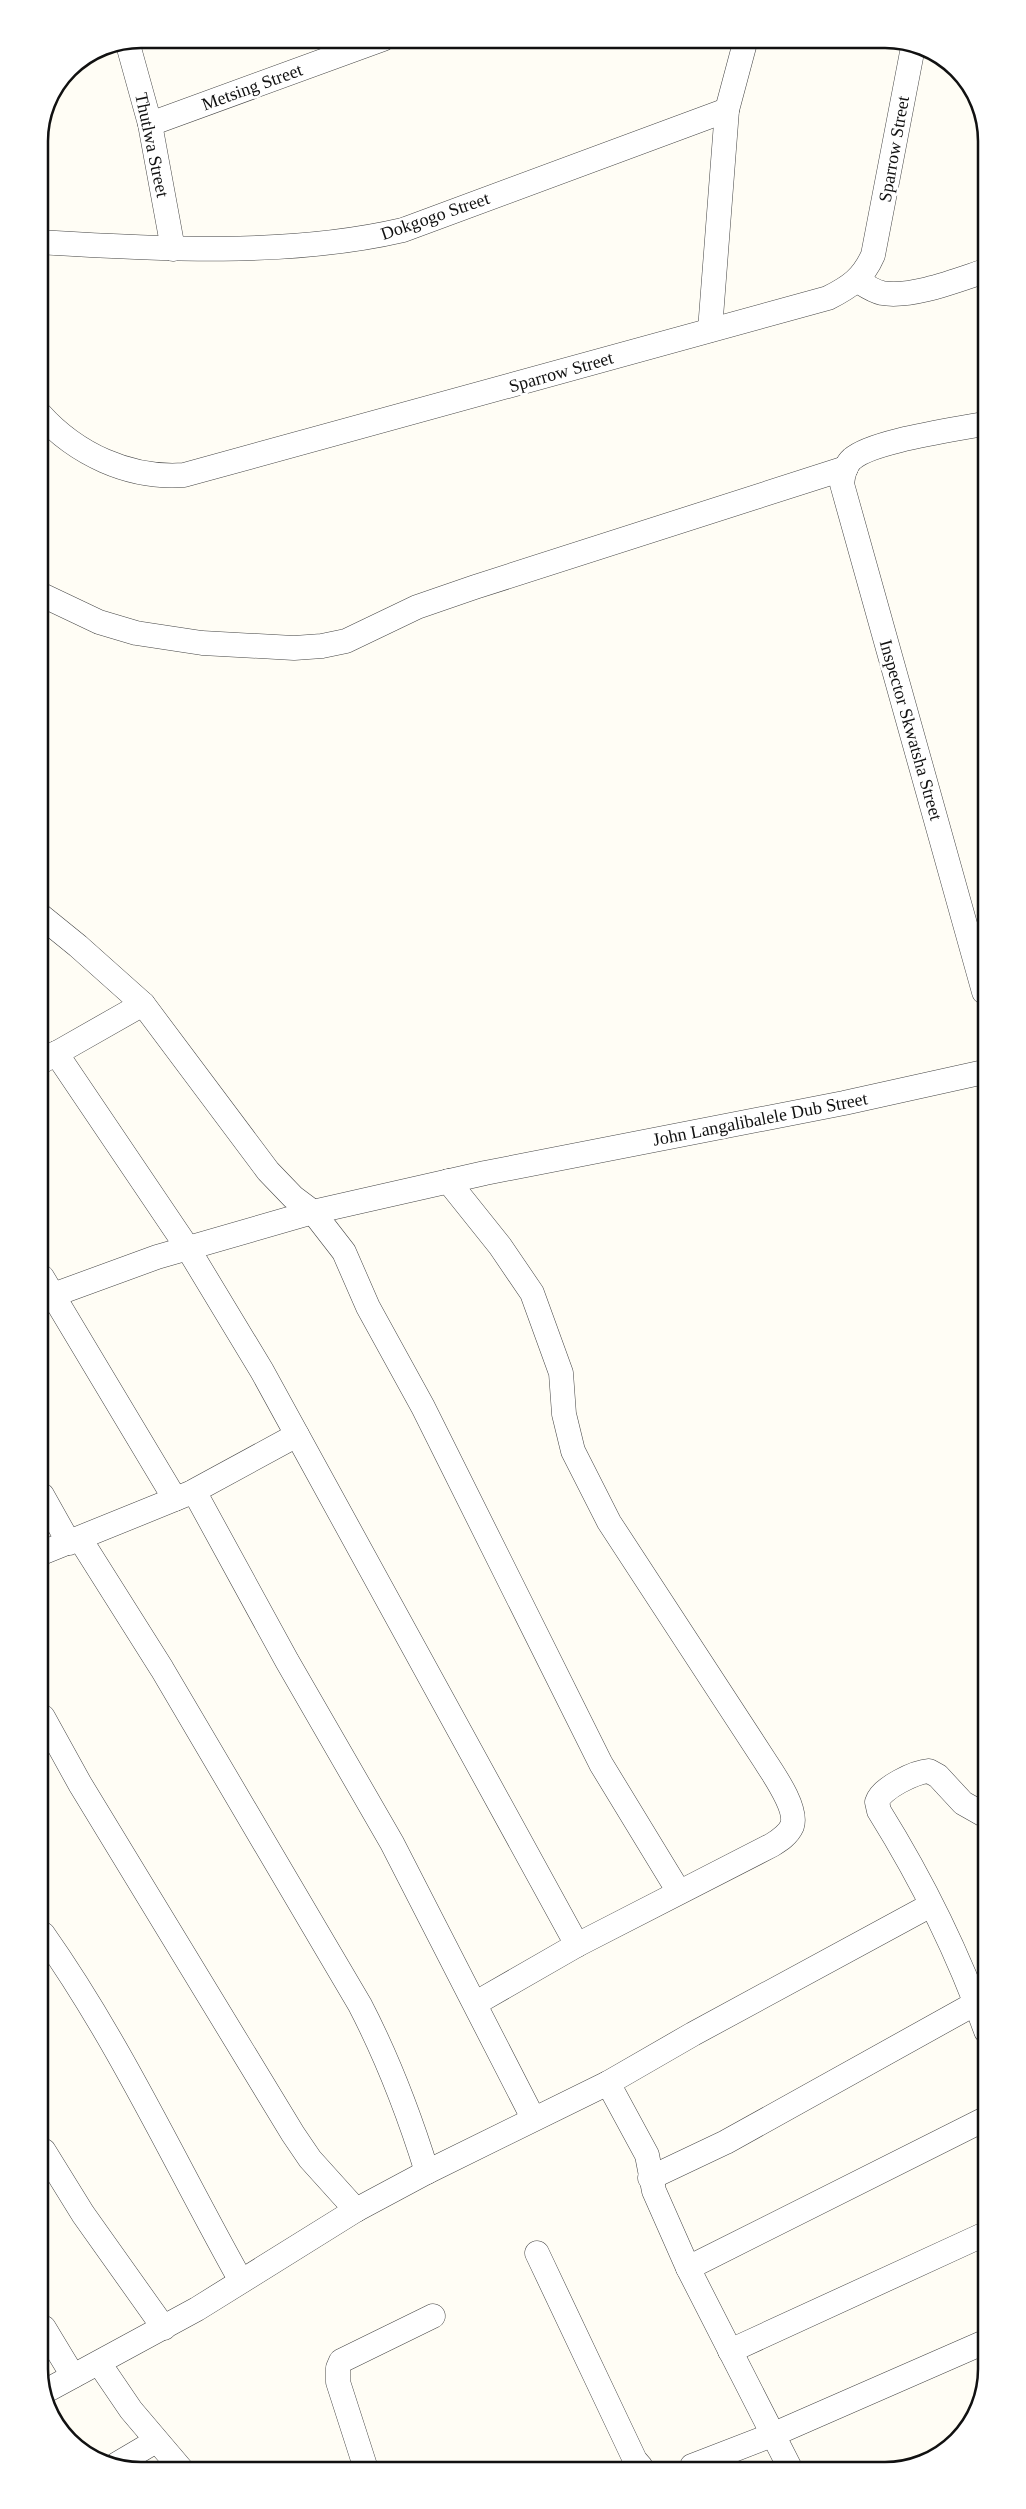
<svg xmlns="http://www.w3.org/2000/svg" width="1026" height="2509" font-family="Georgia,serif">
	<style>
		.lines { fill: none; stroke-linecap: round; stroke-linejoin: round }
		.minor-casing { stroke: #444; stroke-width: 25 }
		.minor { stroke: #fff; stroke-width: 24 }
		.labels { text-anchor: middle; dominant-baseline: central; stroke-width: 5; stroke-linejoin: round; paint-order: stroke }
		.street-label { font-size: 18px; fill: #111; stroke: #fff }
		.rim { fill: none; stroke: #111; stroke-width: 2.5 }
	</style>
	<rect width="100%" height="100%" fill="#fffdf5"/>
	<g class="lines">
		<!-- minor casing -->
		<g class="minor-casing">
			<g id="minor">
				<polyline points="127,41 150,124 173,249"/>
				<polyline points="150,124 383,39"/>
				<path d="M39 242C157 249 287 257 403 230L727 110 746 39"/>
				<path d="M858 281C866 286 873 291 882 293 911 298 955 281 982 272"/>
				<polyline points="710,330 727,110"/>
				<path d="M40 414C76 454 129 479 184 475L828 298C850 287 863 278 873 255L913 47"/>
				<path d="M983 424C953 430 872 441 852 459 845 465 843 475 842 484L984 992"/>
				<polyline points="40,594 99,622 136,633 202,643 294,648 322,646 346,641 417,607 475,587 846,468"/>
				<polyline points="41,916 78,946 143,1004 268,1171 293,1197 313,1212 344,1252 368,1307 423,1407 601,1764 679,1892"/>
				<polyline points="56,1053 187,1247 262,1371 577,1945"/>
				<polyline points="41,1062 143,1004"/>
				<path d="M448 1181 500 1246 532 1293 561 1373 564 1414 573 1451 609 1522 765 1761C774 1775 798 1809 792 1826 788 1835 780 1840 772 1845L577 1945 476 2003"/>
				<polyline points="42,1277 175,1499"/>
				<polyline points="42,1299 157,1257 313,1212 485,1173 844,1103 984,1072"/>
				<polyline points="297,1435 194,1491 287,1661 392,1843 533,2118"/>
				<polyline points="42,1495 69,1543"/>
				<path d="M80 1539 162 1669 360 2005C388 2059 409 2114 427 2172"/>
				<polyline points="42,1553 190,1493"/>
				<polyline points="43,1717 80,1784 293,2134 310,2159 356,2210"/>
				<path d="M986 1816 963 1803 938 1776 929 1771C915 1772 881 1788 877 1802L879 1811C922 1880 959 1955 986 2031"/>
				<path d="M43 1934C120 2043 176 2165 241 2281"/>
				<polyline points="608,2083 647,2155 654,2191 688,2268 789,2466"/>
				<polyline points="44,2151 83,2214 164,2328"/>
				<polyline points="650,2178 726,2142 976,2003"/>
				<polyline points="537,2253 635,2460 641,2467"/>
				<polyline points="688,2268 987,2118"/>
				<polyline points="44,2328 73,2376"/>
				<polyline points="730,2351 987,2233"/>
				<polyline points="99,2363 131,2410 182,2470"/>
				<polyline points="44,2392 197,2309 356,2210 427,2172 608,2083 693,2034 931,1905"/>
				<polyline points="117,2464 156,2441"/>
				<polyline points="692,2466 772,2435 987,2341"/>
				<polyline points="366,2469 338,2382 338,2368 341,2361 433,2316"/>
			</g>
		</g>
		<!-- minor -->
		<use href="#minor" class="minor"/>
	</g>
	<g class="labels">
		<!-- street labels -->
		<g class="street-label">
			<text transform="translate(252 87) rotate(-20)">Metsing Street</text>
			<text transform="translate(152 145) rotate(78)">Thutlwa Street</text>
			<text transform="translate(894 149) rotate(-80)">Sparrow Street</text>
			<text transform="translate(435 216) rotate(-19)">Dokgogo Street</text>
			<text transform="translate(561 372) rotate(-16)">Sparrow Street</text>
			<text transform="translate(911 730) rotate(74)">Inspector Skwatsha Street</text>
			<text transform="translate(760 1119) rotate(-11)">John Langalibalele Dub Street</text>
		</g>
	</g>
	<!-- crop -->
	<path d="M0 0H1026V2509H0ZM141 48H885A93 93 0 0 1 978 141V2369A93 93 0 0 1 885 2462H141A93 93 0 0 1 48 2369V141A93 93 0 0 1 141 48Z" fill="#fff" fill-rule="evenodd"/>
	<path class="rim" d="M141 48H885A93 93 0 0 1 978 141V2369A93 93 0 0 1 885 2462H141A93 93 0 0 1 48 2369V141A93 93 0 0 1 141 48Z"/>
</svg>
